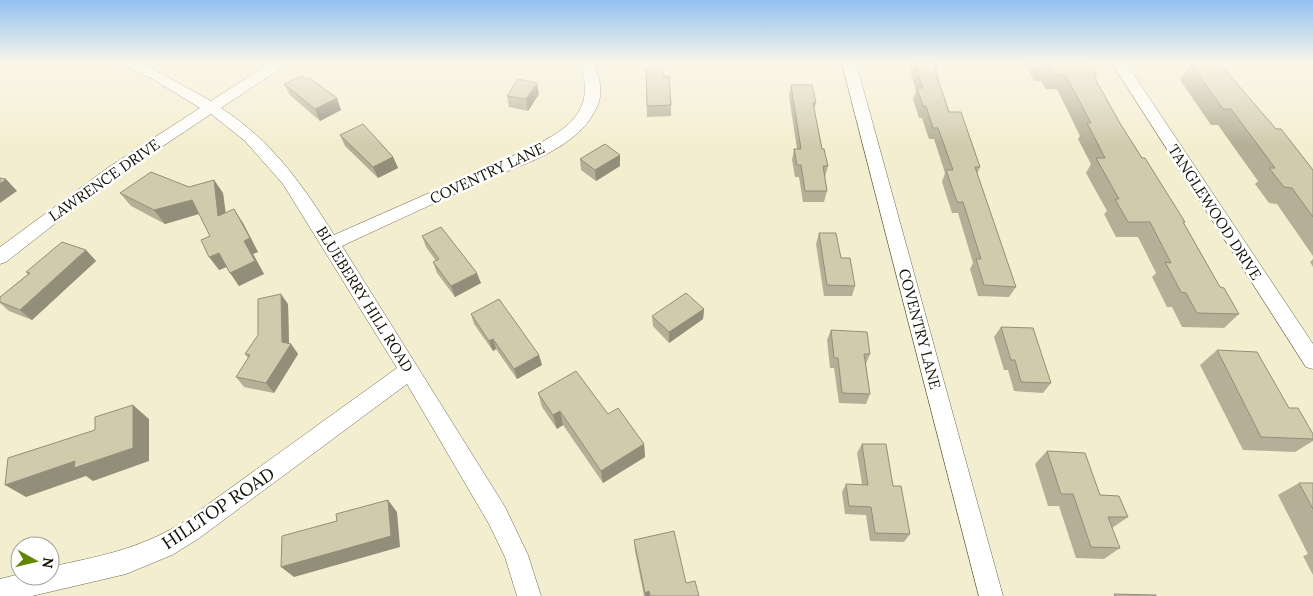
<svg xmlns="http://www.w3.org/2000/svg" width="1313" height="596" font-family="Lora,serif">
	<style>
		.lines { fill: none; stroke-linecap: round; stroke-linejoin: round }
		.minor-casing { stroke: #6c664c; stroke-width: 1 }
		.minor { fill: #fff; fill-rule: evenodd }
		.wall { fill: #b4af96 }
		.shaded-wall { fill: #928e7a }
		.building { fill: #d1cbae; stroke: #928e7a }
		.labels { text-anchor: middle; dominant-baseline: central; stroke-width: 5; stroke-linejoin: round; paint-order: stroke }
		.street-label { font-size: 15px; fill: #121006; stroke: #fff }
		.near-street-label { font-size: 18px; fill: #121006; stroke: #fff }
	</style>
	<rect width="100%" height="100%" fill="#f4eed0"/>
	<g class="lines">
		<!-- minor casing -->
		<g class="minor-casing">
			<g id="minor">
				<path d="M124 63H142L211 101 270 63H286L284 66 221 108C271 140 303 185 334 235L524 151C564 131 598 114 580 63H594C599 77 604 92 597 107 577 151 518 165 477 184 432 204 387 225 342 246L505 507 528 555 541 596H517L505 557 489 524 407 384 198 539 172 555 126 574 32 596H0V579L20 574V576H50V567C100 556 137 550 182 523L397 368 283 184 245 141 211 114 103 186 6 262 0 264V247L109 167 200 108 151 78 126 66Z"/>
				<polygon points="842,63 856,63 1003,596 979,596"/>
				<polygon points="1112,63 1126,63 1313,344 1313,369 1306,367"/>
			</g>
		</g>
		<!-- minor -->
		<use href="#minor" class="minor"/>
	</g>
	<!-- wall -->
	<g class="wall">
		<polygon points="908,63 937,63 939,67 936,75 949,112 980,167 977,174 1016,287 1009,297 978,296 970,269 973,263 958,213 952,213 942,182 945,173 934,139 929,139 922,118 919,118 913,99 916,91"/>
		<polygon points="1026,63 1090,63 1097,75 1095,78 1121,125 1142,158 1185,222 1184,223 1220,287 1239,314 1224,328 1182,327 1172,307 1167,307 1152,277 1156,273 1138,237 1116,237 1104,214 1107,211 1086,173 1091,164 1078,139 1080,136 1057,89 1046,89 1041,81 1034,81 1026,64"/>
		<polygon points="1191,64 1276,129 1313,170 1313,256 1277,204 1269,203 1255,184 1258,181 1218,125 1211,125 1180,80"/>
		<polygon points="646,67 664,77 671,105 671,116 647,117"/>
		<polygon points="284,84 341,110 320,121 290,95"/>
		<polygon points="791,85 816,103 814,110 822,149 828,166 825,177 827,191 824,202 803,202 799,177 795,177 792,160 794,149 797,149 789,96"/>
		<polygon points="539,94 528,111 509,107 507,96"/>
		<polygon points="340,135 393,157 398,168 378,178 345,146"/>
		<polygon points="620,155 620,166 596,181 581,170 580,159"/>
		<polygon points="214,180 223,193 225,213 243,223 258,252 253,254 264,274 239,286 227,267 219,270 210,236 199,214 165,224 131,206 120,193 189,187"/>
		<polygon points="819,233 841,258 855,286 852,296 824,296 816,244"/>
		<polygon points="422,236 481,283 455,297 437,273 433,262 436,261 426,247"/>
		<polygon points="86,250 96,261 32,320 9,311 0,303 0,297 28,274 26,272"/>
		<polygon points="1313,259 1313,267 1310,262"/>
		<polygon points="288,304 289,344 291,344 298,354 274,393 244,387 236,377 248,358 245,354"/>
		<polygon points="704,309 703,319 669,343 653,326 652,316"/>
		<polygon points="471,314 539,355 542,365 517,379 496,349 493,351 474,324"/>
		<polygon points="1001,327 1051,383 1043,393 1014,391 1008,370 1004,370 994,337"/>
		<polygon points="831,330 870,354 866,364 870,394 866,404 839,403 834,368 830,368 827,340"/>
		<polygon points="1217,350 1313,434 1313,441 1295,452 1243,450 1200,365"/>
		<polygon points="538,393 608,414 644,444 645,457 603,483 563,425 557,429 542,407"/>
		<polygon points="862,444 893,486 910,534 904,542 870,541 866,515 845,514 842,492 846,484 862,484 857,453"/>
		<polygon points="1047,451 1128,517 1112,528 1120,548 1104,559 1076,558 1059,506 1048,506 1035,464"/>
		<polygon points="1299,483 1313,483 1313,575 1303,556 1308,554 1278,495"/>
		<polygon points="634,540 686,583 699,596 644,596 635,551"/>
	</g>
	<!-- shaded-wall -->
	<g class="shaded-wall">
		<polygon points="537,83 539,94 528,111 526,99"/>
		<polygon points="337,98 341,110 320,121 315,109"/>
		<polygon points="620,155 620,166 596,181 595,170"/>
		<polygon points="393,157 398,168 378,178 373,167"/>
		<polygon points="6,179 17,191 0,203 0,184"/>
		<polygon points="214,180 223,193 228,229 218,216"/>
		<polygon points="192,200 202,213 165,224 154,210"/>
		<polygon points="234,209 243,223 258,252 253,254 264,274 239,286 230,273 244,241"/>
		<polygon points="86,250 96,261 32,320 20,310"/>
		<polygon points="219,253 229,266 219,270 209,257"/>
		<polygon points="477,273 481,283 455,297 451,286"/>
		<polygon points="281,294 288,304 289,347 291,344 298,354 274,393 266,383 282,342"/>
		<polygon points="704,309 703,319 669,343 669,332"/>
		<polygon points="493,339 496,349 493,351 489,341"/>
		<polygon points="539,355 542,365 517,379 514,369"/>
		<polygon points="133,405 149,419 149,461 93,481 86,476 26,497 5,485 75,461"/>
		<polygon points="560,411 563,425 557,429 553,415"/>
		<polygon points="644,444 645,457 603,483 601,471"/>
		<polygon points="388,500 397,512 400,547 294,577 281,567"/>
		<polygon points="649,591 649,596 645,596 645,593"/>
	</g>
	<!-- building -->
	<g class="building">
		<polygon points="915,63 937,63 939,67 934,67 949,112 961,112 980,167 975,167 1016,287 984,285 976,259 981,259 963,202 957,202 946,170 953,170 938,128 933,128 926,106 923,106 917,88 923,88"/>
		<polygon points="1040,63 1090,63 1097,75 1093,75 1121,125 1142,158 1145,158 1185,222 1183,222 1220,287 1224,288 1239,314 1197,313 1186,293 1181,292 1165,262 1171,263 1150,222 1128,222 1115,199 1119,199 1096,158 1105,158 1087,123 1091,123 1065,74 1053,74 1049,65 1042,65"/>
		<polygon points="1191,64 1220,64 1276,129 1281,129 1313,170 1313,217 1292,188 1284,187 1269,168 1275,168 1231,109 1223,109"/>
		<polygon points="646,67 663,67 664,77 669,76 671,105 647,106"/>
		<polygon points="302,76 306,79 309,78 337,98 315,109 284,84"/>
		<polygon points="518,79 537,83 526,99 507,96"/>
		<polygon points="791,85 812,85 816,103 813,103 822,149 824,149 828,166 823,166 827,191 805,191 801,165 797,165 794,149 801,149"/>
		<polygon points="363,124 393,157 373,167 340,135"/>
		<polygon points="605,144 620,155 595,170 580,159"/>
		<polygon points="151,172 189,187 214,180 218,216 234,209 250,238 244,241 255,261 230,273 219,253 209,257 201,240 210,236 192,200 154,210 120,193"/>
		<polygon points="0,178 6,179 0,184"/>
		<polygon points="441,227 477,273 451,286 433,262 439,259 422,236"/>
		<polygon points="819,233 836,233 841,258 850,258 855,286 827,285"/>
		<polygon points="62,242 86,250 20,310 0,302 0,297 30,273 26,272"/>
		<polygon points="686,293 704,309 669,332 652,316"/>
		<polygon points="281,294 282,342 291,344 266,383 236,377 250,355 245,354 258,335 258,299"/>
		<polygon points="499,299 539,355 514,369 493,339 489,341 471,314"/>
		<polygon points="1001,327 1033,328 1051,383 1021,382 1015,360 1011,360"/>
		<polygon points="831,330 867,332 870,354 864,354 870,394 842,393 838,358 834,358"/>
		<polygon points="1217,350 1257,352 1289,408 1298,408 1313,434 1313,439 1261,437"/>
		<polygon points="576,371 608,414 618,408 644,444 601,471 560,411 553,415 538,393"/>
		<polygon points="133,405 133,448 74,468 75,461 5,485 8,458 95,430 95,417"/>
		<polygon points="862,444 886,444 893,486 901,486 910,534 875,533 871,507 849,506 846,484 868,485"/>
		<polygon points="1047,451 1085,453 1100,495 1119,496 1128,517 1108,517 1120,548 1091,547 1073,494 1061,494"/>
		<polygon points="1299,483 1313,483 1313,509"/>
		<polygon points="388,500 391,536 281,567 282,536 337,521 336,514"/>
		<polygon points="674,531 686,583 695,581 699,596 650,596 649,591 645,593 634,540"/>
		<polygon points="1114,594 1156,595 1156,596 1115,596"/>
	</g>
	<!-- sky -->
	<linearGradient id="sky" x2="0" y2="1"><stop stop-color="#92c0f0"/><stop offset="0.43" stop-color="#faf7ea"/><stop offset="1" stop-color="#faf7ea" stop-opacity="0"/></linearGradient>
	<rect width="1313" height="146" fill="url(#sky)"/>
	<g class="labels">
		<!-- street labels -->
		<g class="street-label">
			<text transform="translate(487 173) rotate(-25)">COVENTRY LANE</text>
			<text transform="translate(104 180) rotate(-35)">LAWRENCE DRIVE</text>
			<text transform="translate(1215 212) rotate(57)">TANGLEWOOD DRIVE</text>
			<text transform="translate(365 299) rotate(58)">BLUEBERRY HILL ROAD</text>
			<text transform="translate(920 329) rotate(75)">COVENTRY LANE</text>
		</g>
		<!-- near-street labels -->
		<g class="near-street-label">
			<text transform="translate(218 508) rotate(-34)">HILLTOP ROAD</text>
		</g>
	</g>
	<!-- north arrow -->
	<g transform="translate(35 561) rotate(98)"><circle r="24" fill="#ffffff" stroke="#a09f9b"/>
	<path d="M0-4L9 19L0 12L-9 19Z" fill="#648602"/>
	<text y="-8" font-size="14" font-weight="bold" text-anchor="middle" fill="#121006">N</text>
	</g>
</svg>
